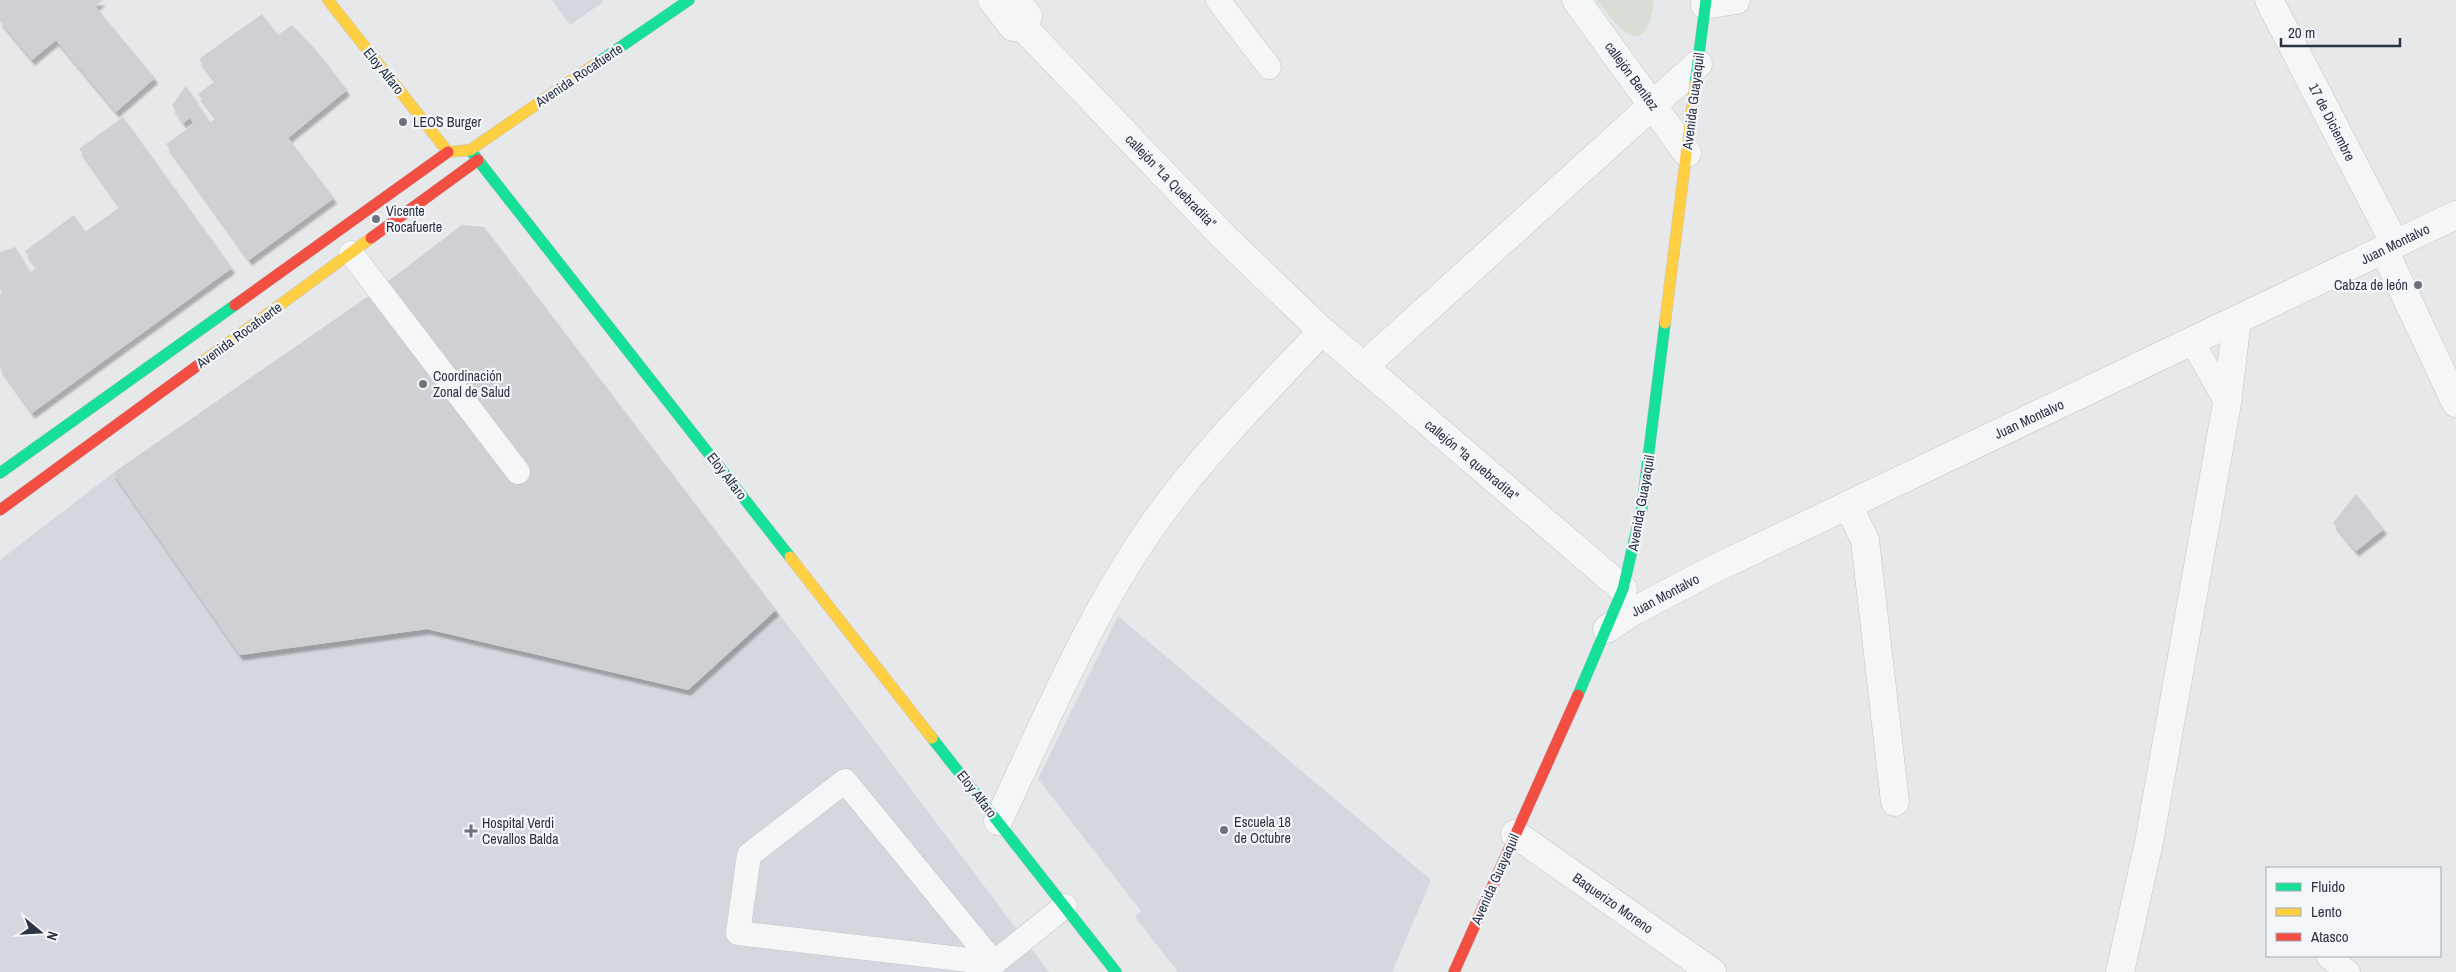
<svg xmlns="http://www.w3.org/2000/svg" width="2456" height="972" font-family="'Archivo Narrow',sans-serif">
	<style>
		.built { fill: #d4d7dd }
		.green { fill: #d6ded6 }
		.building { fill: #ced0d3; filter: url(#shadow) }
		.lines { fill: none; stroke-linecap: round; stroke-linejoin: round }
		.lane-casing { stroke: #c4c6c8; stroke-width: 25 }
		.street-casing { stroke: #c4c6c8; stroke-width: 29 }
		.fast-casing { stroke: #c4c6c8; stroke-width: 12 }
		.slow-casing { stroke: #c4c6c8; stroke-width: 12 }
		.jam-casing { stroke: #c4c6c8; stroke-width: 12 }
		.lane { stroke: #f5f6f7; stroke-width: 24 }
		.street { stroke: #f5f6f7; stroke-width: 28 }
		.fast { stroke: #16e098; stroke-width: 11 }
		.slow { stroke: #ffcf43; stroke-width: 11 }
		.jam { stroke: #f24e42; stroke-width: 11 }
		.poi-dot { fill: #6c737f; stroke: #f4f6f9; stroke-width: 2 }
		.labels { text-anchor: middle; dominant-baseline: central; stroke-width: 4.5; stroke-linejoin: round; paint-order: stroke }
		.street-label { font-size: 14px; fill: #2b3445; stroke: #f4f6f9 }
		.poi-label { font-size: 14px; fill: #2b3445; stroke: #f4f6f9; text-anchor: start }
	</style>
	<defs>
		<filter id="shadow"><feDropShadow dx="3" dy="5.5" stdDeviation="1" flood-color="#0004"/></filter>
	</defs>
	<rect width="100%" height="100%" fill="#e6e8ea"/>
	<!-- built -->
	<g class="built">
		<polygon points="552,0 602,0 603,2 570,25"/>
		<polygon points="113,473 240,655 427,629 688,690 776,610 1049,972 0,972 0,560"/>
		<polygon points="1118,616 1431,880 1392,972 1178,972 1135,917 1141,911 1038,779"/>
	</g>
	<!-- green -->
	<path class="green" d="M1596 0H1654C1646 64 1620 30 1596 0Z"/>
	<!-- building -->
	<g class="building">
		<polygon points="0,0 103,0 95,6 155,78 116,112 56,40 32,60 0,21"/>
		<polygon points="262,14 278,35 292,25 316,50 347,90 288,138 334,198 249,260 166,144 194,124 190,118 183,123 172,105 186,86 210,122 216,118 198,94 215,81 199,59"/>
		<polygon points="123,117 232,268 32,413 0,368 0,295 2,293 0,289 0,252 15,247 30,272 37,268 25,251 74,215 85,232 120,207 79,149"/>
		<polygon points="462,225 484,227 776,610 688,690 427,629 240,655 113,473 370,295"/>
		<polygon points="2356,494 2384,529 2356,551 2333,523"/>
	</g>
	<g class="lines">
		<!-- lane casing -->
		<g class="lane-casing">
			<g id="lane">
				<polyline points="1218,0 1269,67"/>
				<polyline points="351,253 518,472"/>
				<polyline points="2192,341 2227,403"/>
				<polyline points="2328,956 2348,972"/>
				<polyline points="994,963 738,933 749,855 845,781 994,963 1065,906"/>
			</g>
		</g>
		<!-- street casing -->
		<g class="street-casing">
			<g id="street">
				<polyline points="992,0 1013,27 1023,27 1028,16 1016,0"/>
				<polyline points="1576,0 1687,153"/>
				<polyline points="2269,0 2395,244"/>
				<polyline points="1705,5 1736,0"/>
				<polyline points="1023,27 1223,236 1322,331 1623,589"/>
				<polyline points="2384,250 2456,403"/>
				<polyline points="1363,367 1698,64"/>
				<polyline points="1848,505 1865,540 1895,802"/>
				<polyline points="1607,629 1632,612 1712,570 2456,215"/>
				<path d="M998 821C1045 723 1088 618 1150 529 1200 457 1263 394 1322 331"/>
				<polyline points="1515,834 1712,972"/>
				<polyline points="2120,972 2149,842 2227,403 2237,320"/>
			</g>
		</g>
		<!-- fast casing -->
		<g class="fast-casing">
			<g id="fast">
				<polyline points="597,63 689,0"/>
				<polyline points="1695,84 1706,0"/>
				<polyline points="470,150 790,557"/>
				<polyline points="0,473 235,305"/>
				<polyline points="1578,695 1623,589 1642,507 1665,323"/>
				<polyline points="932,738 1116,972"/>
			</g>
		</g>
		<!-- slow casing -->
		<g class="slow-casing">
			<g id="slow">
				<polyline points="328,0 448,152 470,150 597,63"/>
				<polyline points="1665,323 1695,84"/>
				<polyline points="201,363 371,238"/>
				<polyline points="790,557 932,738"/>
			</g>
		</g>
		<!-- jam casing -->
		<g class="jam-casing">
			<g id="jam">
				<polyline points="371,238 478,160"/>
				<polyline points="235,305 448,152"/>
				<polyline points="0,510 201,363"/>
				<polyline points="1454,972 1578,695"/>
			</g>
		</g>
		<!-- lane -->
		<use href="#lane" class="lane"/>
		<!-- street -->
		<use href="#street" class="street"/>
		<!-- fast -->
		<use href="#fast" class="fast"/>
		<!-- slow -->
		<use href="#slow" class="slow"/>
		<!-- jam -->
		<use href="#jam" class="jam"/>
	</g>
	<!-- markers -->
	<g class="poi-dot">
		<circle cx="403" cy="122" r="5"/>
		<circle cx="376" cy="219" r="5"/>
		<circle cx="2418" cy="285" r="5"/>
		<circle cx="423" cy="384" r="5"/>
		<circle cx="1224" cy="830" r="5"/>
		<path d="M468.5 823.5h5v5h5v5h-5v5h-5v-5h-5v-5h5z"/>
	</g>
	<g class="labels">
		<!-- street labels -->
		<g class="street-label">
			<text transform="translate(384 71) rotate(51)">Eloy Alfaro</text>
			<text transform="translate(579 75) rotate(-34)">Avenida Rocafuerte</text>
			<text transform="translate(1632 76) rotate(54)">callejón Benítez</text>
			<text transform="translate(1693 101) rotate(-83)">Avenida Guayaquil</text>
			<text transform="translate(2332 122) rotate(63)">17 de Diciembre</text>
			<text transform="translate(1171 181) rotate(46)">callejón "La Quebradita"</text>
			<text transform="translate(2395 244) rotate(-26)">Juan Montalvo</text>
			<text transform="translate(239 335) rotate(-36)">Avenida Rocafuerte</text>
			<text transform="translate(2029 419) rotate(-25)">Juan Montalvo</text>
			<text transform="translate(1472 460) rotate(40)">callejón "la quebradita"</text>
			<text transform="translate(727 476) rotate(52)">Eloy Alfaro</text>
			<text transform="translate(1641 503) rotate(-80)">Avenida Guayaquil</text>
			<text transform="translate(1665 595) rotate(-28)">Juan Montalvo</text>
			<text transform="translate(977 794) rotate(52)">Eloy Alfaro</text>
			<text transform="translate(1495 879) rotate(-66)">Avenida Guayaquil</text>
			<text transform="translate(1613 903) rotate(35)">Baquerizo Moreno</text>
		</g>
		<!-- poi labels -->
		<g class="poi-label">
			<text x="413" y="122">LEO´S Burger</text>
			<text x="386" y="211">Vicente<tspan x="386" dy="16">Rocafuerte</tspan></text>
			<text x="2408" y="285" text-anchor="end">Cabza de león</text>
			<text x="433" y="376">Coordinación<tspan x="433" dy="16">Zonal de Salud</tspan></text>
			<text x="1234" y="822">Escuela 18<tspan x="1234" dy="16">de Octubre</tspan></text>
			<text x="482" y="823">Hospital Verdi<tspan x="482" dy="16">Cevallos Balda</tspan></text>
		</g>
	</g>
	<!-- legend -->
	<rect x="2266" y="867" width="175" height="90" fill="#f4f6f9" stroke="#a4a8b1"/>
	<rect x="2276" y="883" width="25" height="8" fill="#16e098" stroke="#a4a8b1"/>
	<text x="2311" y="892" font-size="15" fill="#2b3445">Fluido</text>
	<rect x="2276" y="908" width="25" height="8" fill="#ffcf43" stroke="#a4a8b1"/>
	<text x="2311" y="917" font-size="15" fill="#2b3445">Lento</text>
	<rect x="2276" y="933" width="25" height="8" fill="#f24e42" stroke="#a4a8b1"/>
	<text x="2311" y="942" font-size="15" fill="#2b3445">Atasco</text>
	<!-- north arrow -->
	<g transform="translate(40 932) rotate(108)" stroke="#f4f6f9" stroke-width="4" paint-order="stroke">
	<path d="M0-4L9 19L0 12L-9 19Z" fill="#2b3445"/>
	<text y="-8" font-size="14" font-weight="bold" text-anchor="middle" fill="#2b3445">N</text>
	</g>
	<!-- scale -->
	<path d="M2281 38v8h119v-8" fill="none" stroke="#2b3445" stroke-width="2.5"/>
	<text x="2288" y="38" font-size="15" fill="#2b3445" stroke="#f4f6f9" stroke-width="4" paint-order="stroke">20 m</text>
</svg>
